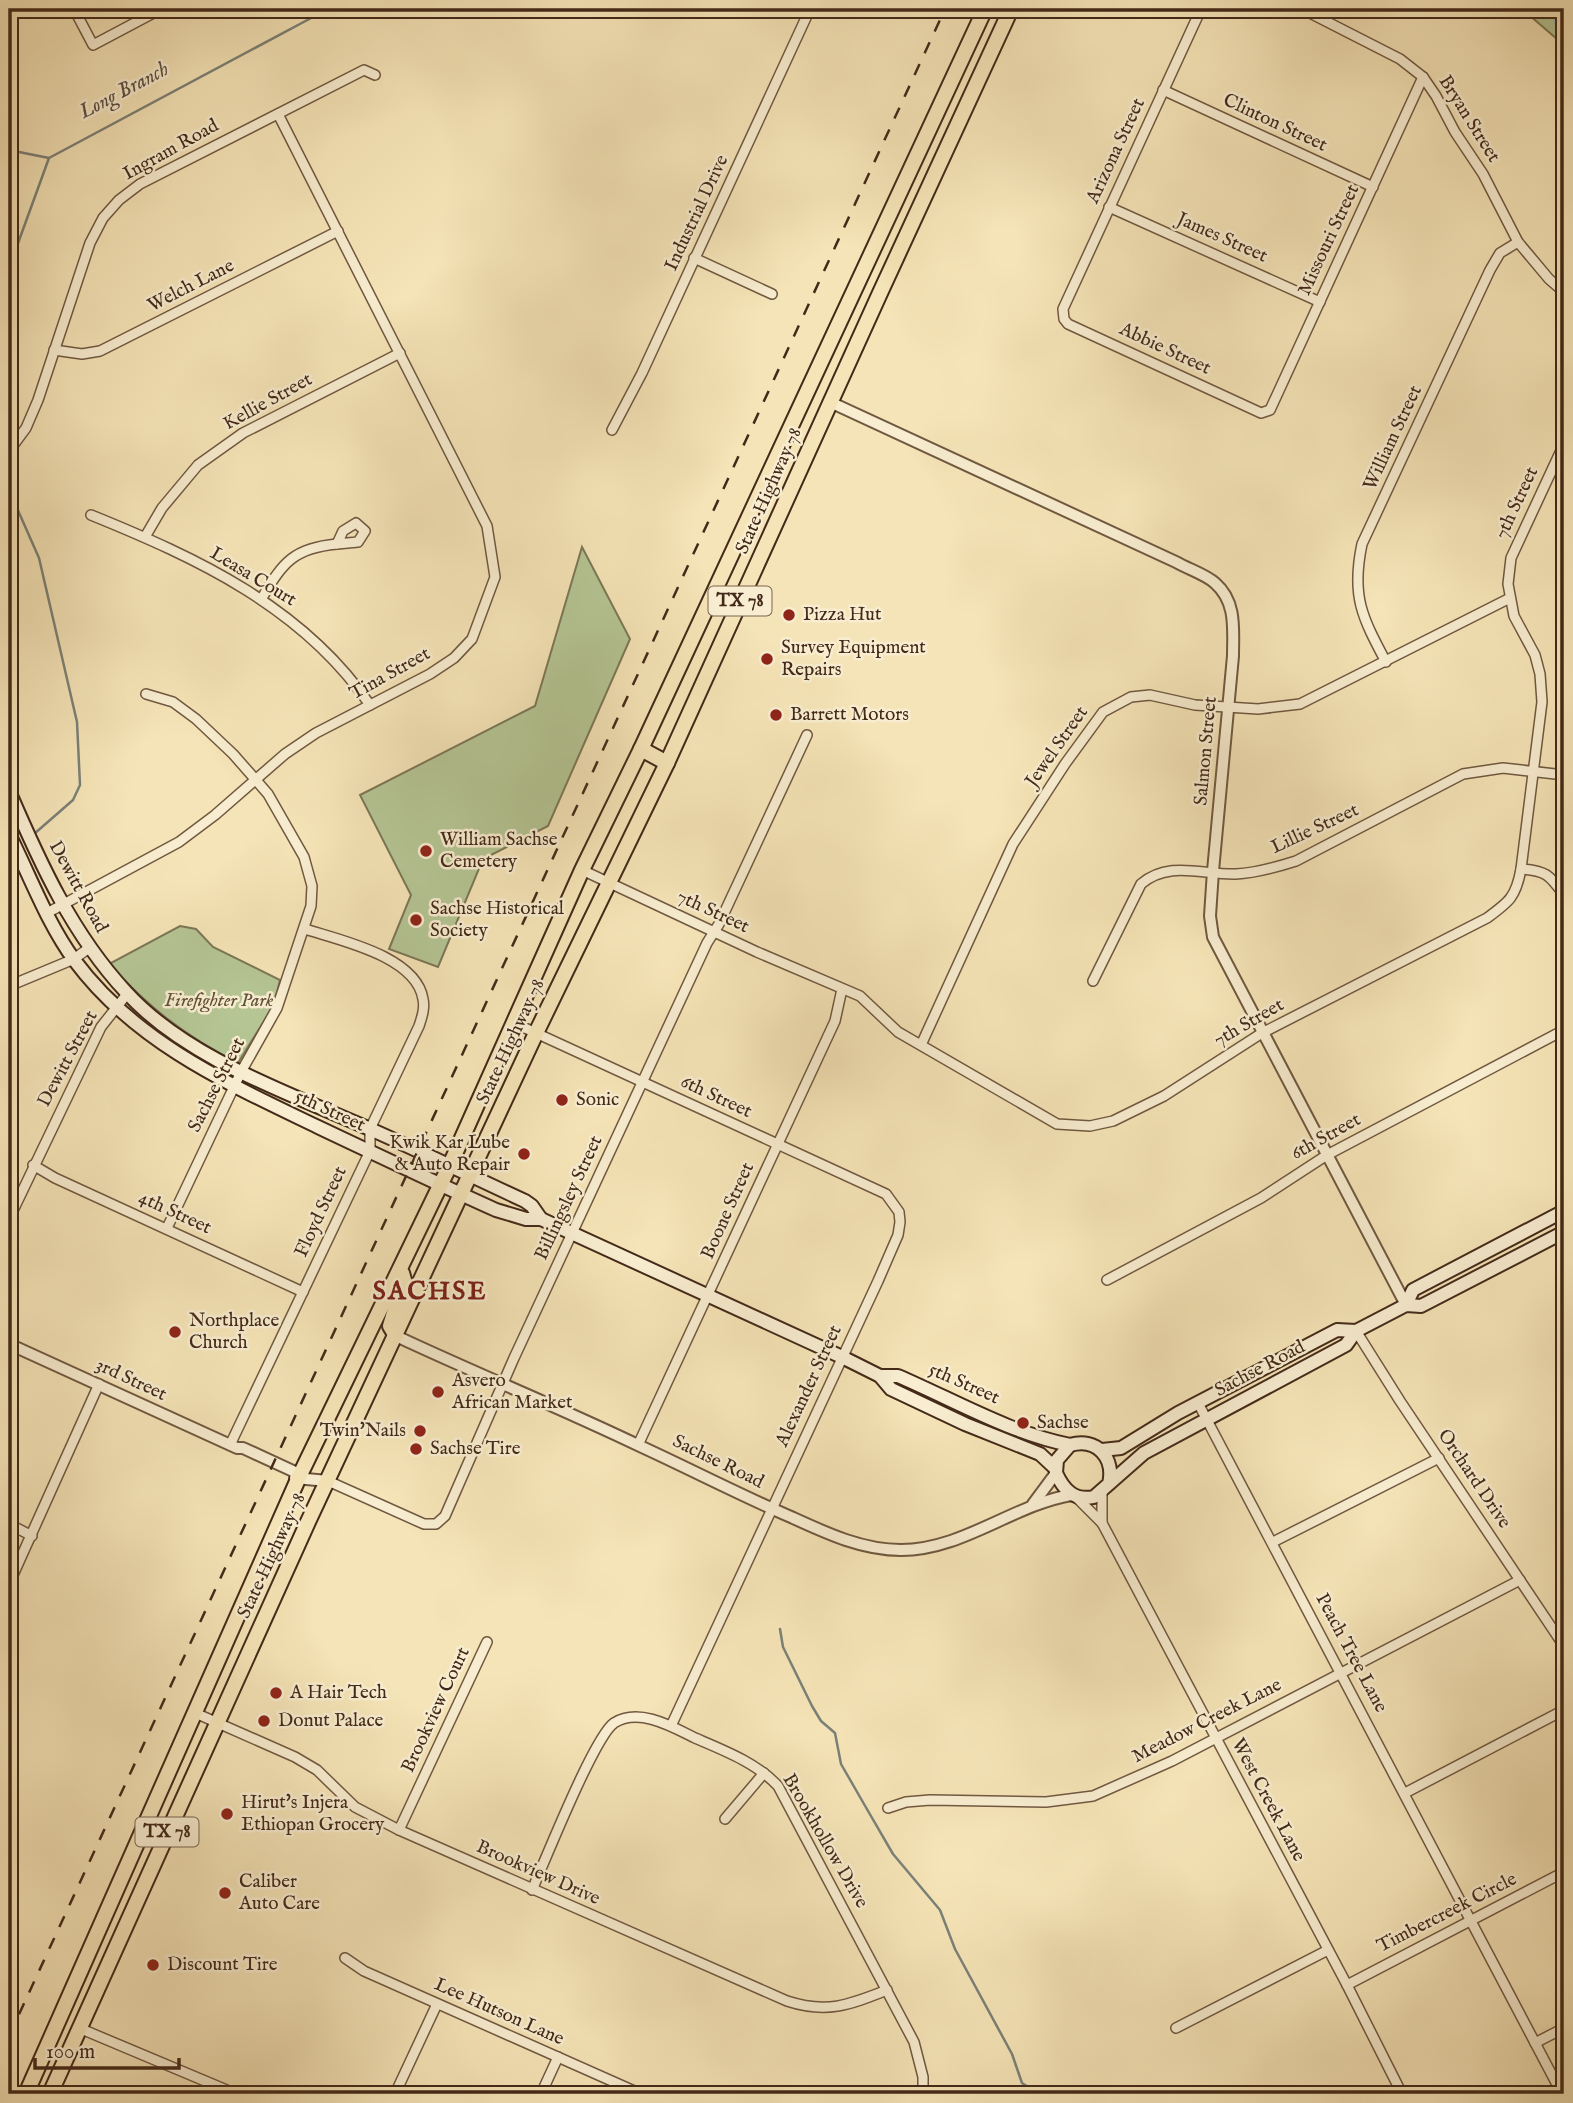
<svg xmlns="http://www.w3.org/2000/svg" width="1573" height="2103" font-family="'IM FELL English',serif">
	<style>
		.green { fill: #b5c594; stroke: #7c7756; stroke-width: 2 }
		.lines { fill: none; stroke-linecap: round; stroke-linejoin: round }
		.stream { stroke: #7b8178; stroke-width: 2.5 }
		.river { stroke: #a0bcb8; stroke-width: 18 }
		.minor-casing { stroke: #705840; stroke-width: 12 }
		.tertiary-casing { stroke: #705840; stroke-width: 14 }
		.secondary-casing { stroke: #432919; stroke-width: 16 }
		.primary-casing { stroke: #432919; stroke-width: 18 }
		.minor { stroke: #f8edd0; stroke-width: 9 }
		.tertiary { stroke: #f8edd0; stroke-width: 10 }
		.secondary { stroke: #f8edd0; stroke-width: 12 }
		.primary { stroke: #f5e4b7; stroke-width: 14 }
		.rail { stroke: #432919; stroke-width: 2.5; stroke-dasharray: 12 12; stroke-linecap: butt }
		.poi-dot { fill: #8f2418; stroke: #f8edd0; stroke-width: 2.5 }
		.labels { text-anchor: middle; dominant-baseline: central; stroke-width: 5; stroke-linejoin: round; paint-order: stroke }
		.shield { fill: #f8edd0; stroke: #796450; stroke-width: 2 }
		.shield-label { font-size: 18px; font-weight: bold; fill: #432919 }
		.street-label { font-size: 19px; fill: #432919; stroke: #f8edd0 }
		.poi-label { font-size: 19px; fill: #432919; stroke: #f8edd0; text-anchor: start }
		.park-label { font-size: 19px; font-style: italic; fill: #605038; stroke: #f8edd0 }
		.water-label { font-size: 21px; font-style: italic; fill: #5a4e41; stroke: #f8edd0 }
		.district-label { font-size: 26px; font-weight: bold; letter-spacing: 2px; fill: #7a1f14; stroke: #f8edd0 }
	</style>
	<rect width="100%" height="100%" fill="#f5e4b7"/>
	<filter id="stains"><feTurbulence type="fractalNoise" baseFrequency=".00286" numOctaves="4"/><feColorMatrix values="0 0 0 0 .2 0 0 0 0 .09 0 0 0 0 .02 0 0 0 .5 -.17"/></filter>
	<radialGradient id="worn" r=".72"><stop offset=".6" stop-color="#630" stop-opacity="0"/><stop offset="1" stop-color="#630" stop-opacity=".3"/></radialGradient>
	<!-- green -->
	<g class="green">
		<polygon points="1522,9 1564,9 1564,45"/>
		<polygon points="582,547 630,639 548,826 483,859 438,967 389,949 411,895 360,795 535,706"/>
		<path d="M180 926 196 929 213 947 280 980 274 1005 238 1063C185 1036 149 1008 109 964Z"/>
	</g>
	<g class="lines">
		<!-- stream -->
		<g class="stream">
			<polyline points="9,150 49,158"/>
			<polyline points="9,268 49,158 313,17 324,9"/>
			<polyline points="9,490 39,558 77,722 80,785 73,800 34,834"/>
			<polyline points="780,1629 783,1647 812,1706 821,1721 835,1733 841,1764 864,1804 893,1854 940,1910 955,1949 1012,2054 1022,2083 1039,2094"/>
		</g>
		<!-- river -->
		<polyline class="river" points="1560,9 1564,25"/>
		<!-- minor casing -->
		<g class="minor-casing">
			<g id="minor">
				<polyline points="74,9 93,45 161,9"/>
				<polyline points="1201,9 1063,309 1064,319 1068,324 1261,413 1270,410 1423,77"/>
				<polyline points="1302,9 1400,59 1423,77 1436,96 1455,132 1483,174 1518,242 1549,279 1564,292"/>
				<polyline points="1163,90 1373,187"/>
				<polyline points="1109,207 1320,302"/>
				<polyline points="694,258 772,294"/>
				<polyline points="54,350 82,354 100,351 338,231"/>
				<polyline points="612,430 642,373 810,9"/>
				<polyline points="9,451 26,428 38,400 90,243 103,218 119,200 140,184 364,70 375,75"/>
				<path d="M91 515C197 558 303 607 370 705"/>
				<polygon points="356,523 365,531 358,542 337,544 343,531"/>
				<polyline points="145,537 162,508 198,465 243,433 400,353"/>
				<path d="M262 598C283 562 294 548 337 544"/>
				<path d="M1386 662C1362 617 1351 596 1362 544L1490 270 1500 253 1518 242"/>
				<polyline points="146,694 173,702 196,719 233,754 255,779 268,794 304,857 312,886 311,906 277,1008 241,1072 167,1228"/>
				<path d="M1521 869C1545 870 1550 875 1564 895"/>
				<path d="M582 870 757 952 860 996 898 1032 1057 1124 1090 1126 1113 1121 1164 1096 1262 1033 1487 918C1509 902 1516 897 1521 869L1542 702 1540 674 1535 655 1514 616 1508 584 1511 558 1564 444"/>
				<polyline points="47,913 179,842 215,815 285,754 316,733 430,674 454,658 472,639 495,577 487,526 278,114"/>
				<path d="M1093 981 1141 884C1169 860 1202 875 1236 874 1257 873 1277 867 1296 861L1463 774 1503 768 1564 775"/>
				<polyline points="9,986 74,959 89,948"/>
				<polyline points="512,1022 886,1194 899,1212 900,1222 898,1235 878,1281 671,1726"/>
				<polyline points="921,1045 1013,844 1065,764 1103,712 1131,697 1150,695 1195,705 1227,707 1258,709 1300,704 1510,598"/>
				<polyline points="33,1165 55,1178 303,1292"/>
				<polyline points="9,1219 101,1027 127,994"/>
				<polyline points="1107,1280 1261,1198 1327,1155 1564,1030"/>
				<polyline points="1356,1331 1400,1401 1564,1646"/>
				<polyline points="1198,1403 1562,2094"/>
				<path d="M230 1445 370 1151V1129L419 1026C422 1017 425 1008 423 999 416 956 339 940 305 929"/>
				<polyline points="638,1445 835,1021 842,989"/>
				<polyline points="328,1481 424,1524 436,1524 445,1516 514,1358 707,943 719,924 807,735"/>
				<polyline points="1076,1497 1102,1523 1347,1985 1402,2094"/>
				<polyline points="1102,1523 1102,1491"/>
				<polyline points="9,1524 32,1536"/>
				<polyline points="1273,1542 1439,1458"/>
				<polyline points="9,1584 99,1384"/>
				<path d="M193 1712 295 1757 317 1770 355 1807 399 1830 787 2001C827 2014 849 2005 887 1990"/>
				<polyline points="1405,1793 1564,1710"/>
				<polyline points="888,1808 906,1802 930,1800 1046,1802 1093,1796 1172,1761 1520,1580"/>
				<polyline points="725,1819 764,1773"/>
				<polyline points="399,1830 487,1642"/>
				<path d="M532 1890C545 1861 594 1737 614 1723 639 1707 673 1727 695 1738 723 1750 757 1763 778 1786L914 2042 923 2077V2094"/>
				<polyline points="345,1958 364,1971 641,2094"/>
				<polyline points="1347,1985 1564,1872"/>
				<polyline points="79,2028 236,2094"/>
				<polyline points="1176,2028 1328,1950"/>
				<polyline points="1535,2043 1564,2028"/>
				<polyline points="395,2094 437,2004"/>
				<polyline points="541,2094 558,2057"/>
			</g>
		</g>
		<!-- tertiary casing -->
		<g class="tertiary-casing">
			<g id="tertiary">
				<path d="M830 402 1176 562C1188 569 1205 574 1215 583 1237 602 1233 630 1233 656L1213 871 1210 916 1213 937 1406 1305"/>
				<path d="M396 1336C477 1374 561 1408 642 1447 692 1470 740 1495 791 1517 826 1533 862 1550 901 1550 962 1550 1013 1505 1071 1495"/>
				<polyline points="9,1344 237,1448 243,1448 293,1471 299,1477"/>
				<polyline points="295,1478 328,1481"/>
				<polyline points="1033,1504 1056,1473"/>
			</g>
		</g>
		<!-- secondary casing -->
		<g class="secondary-casing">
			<g id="secondary">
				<path d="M9 791C40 863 72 934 126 992 187 1059 289 1093 370 1129 422 1152 473 1177 525 1201L532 1206 541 1219"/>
				<path d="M9 834C30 876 47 923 75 961 136 1043 229 1084 318 1127 377 1155 436 1183 496 1210L526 1219H541L842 1357 880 1376 891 1389 965 1424 1040 1454 1055 1468"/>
				<polyline points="1406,1305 1413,1290 1564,1211"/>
				<path d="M880 1376H898C954 1400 1010 1433 1070 1445"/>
				<polyline points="1102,1450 1121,1448 1178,1413 1337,1330 1356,1331"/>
				<path d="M1109 1484C1115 1458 1097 1437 1070 1445L1057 1460 1056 1473C1064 1491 1075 1501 1094 1497L1144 1453 1346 1345 1356 1331 1406 1305 1421 1306 1564 1232"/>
			</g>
		</g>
		<!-- primary casing -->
		<g class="primary-casing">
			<g id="primary">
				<polyline points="641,749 667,763"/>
				<polyline points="396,1336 390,1326 404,1280 402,1273"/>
				<polyline points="26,2094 299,1477 450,1165 582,870 641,749 985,9"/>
				<polyline points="50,2094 307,1524 536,1033 667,763 880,293 1011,9"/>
			</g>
		</g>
		<!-- minor -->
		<use href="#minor" class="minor"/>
		<!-- tertiary -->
		<use href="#tertiary" class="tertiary"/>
		<!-- secondary -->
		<use href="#secondary" class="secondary"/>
		<!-- primary -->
		<use href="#primary" class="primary"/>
		<!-- rail -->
		<polyline class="rail" points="9,2036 945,9"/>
	</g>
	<!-- markers -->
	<g class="poi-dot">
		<circle cx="789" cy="615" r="7"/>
		<circle cx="767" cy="659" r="7"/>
		<circle cx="776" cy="715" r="7"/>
		<circle cx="426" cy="851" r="7"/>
		<circle cx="416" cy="920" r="7"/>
		<circle cx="562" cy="1100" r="7"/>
		<circle cx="524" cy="1154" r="7"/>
		<circle cx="175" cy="1332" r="7"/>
		<circle cx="438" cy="1392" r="7"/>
		<circle cx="1023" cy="1423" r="7"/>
		<circle cx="420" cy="1431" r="7"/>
		<circle cx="416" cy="1449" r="7"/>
		<circle cx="276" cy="1693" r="7"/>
		<circle cx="264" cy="1721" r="7"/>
		<circle cx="227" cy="1814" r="7"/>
		<circle cx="225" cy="1893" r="7"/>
		<circle cx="153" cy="1965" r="7"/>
	</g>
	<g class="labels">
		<!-- shield labels -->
		<g class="shield">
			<rect x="708.5" y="586.5" width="63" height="29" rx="5"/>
			<rect x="135.5" y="1817.5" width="63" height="29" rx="5"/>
		</g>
		<g class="shield-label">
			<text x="740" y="601">TX 78</text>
			<text x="167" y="1832">TX 78</text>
		</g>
		<!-- street labels -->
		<g class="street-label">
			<text transform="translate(1469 119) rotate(58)">Bryan Street</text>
			<text transform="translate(1275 123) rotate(25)">Clinton Street</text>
			<text transform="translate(171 150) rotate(-29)">Ingram Road</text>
			<text transform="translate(1116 151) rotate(-65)">Arizona Street</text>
			<text transform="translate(697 213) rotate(-65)">Industrial Drive</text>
			<text transform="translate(1222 238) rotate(24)">James Street</text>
			<text transform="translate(1329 240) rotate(-65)">Missouri Street</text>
			<text transform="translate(191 286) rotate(-27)">Welch Lane</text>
			<text transform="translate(1165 349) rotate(25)">Abbie Street</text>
			<text transform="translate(268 402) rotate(-29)">Kellie Street</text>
			<text transform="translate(1393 438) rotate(-65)">William Street</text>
			<text transform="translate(769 491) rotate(-66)">State Highway 78</text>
			<text transform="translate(1517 503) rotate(-65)">7th Street</text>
			<text transform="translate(253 577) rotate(31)">Leasa Court</text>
			<text transform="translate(390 674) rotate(-29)">Tina Street</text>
			<text transform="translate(1057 747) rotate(-55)">Jewel Street</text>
			<text transform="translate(1206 751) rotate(-85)">Salmon Street</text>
			<text transform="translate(1315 829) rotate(-25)">Lillie Street</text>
			<text transform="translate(78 887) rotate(61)">Dewitt Road</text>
			<text transform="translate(713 912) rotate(25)">7th Street</text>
			<text transform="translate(1249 1023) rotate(-30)">7th Street</text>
			<text transform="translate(511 1042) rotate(-65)">State Highway 78</text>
			<text transform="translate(68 1059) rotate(-62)">Dewitt Street</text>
			<text transform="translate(217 1085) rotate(-63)">Sachse Street</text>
			<text transform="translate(716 1097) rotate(25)">6th Street</text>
			<text transform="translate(330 1111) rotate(25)">5th Street</text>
			<text transform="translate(1326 1137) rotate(-29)">6th Street</text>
			<text transform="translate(569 1198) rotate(-65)">Billingsley Street</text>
			<text transform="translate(728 1211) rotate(-66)">Boone Street</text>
			<text transform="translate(321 1212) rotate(-65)">Floyd Street</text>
			<text transform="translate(175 1213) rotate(25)">4th Street</text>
			<text transform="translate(1260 1369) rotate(-28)">Sachse Road</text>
			<text transform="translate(131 1380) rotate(25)">3rd Street</text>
			<text transform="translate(964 1384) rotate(24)">5th Street</text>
			<text transform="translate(809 1386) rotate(-65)">Alexander Street</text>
			<text transform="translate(718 1462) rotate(26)">Sachse Road</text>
			<text transform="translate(1474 1479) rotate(56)">Orchard Drive</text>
			<text transform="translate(272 1556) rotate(-65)">State Highway 78</text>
			<text transform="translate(1351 1653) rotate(62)">Peach Tree Lane</text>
			<text transform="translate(436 1710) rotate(-65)">Brookview Court</text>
			<text transform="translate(1207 1721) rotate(-27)">Meadow Creek Lane</text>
			<text transform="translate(1268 1800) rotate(62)">West Creek Lane</text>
			<text transform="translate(825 1841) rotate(60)">Brookhollow Drive</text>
			<text transform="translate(538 1873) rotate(24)">Brookview Drive</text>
			<text transform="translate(1447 1913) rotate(-27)">Timbercreek Circle</text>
			<text transform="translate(499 2012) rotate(24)">Lee Hutson Lane</text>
		</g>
		<!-- poi labels -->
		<g class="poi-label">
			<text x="803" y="615">Pizza Hut</text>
			<text x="781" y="648">Survey Equipment<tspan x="781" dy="22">Repairs</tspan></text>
			<text x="790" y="715">Barrett Motors</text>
			<text x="440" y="840">William Sachse<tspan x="440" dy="22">Cemetery</tspan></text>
			<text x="430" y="909">Sachse Historical<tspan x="430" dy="22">Society</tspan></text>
			<text x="576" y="1100">Sonic</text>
			<text x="510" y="1143" text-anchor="end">Kwik Kar Lube<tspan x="510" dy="22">&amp; Auto Repair</tspan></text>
			<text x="189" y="1321">Northplace<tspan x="189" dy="22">Church</tspan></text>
			<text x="452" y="1381">Asvero<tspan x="452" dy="22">African Market</tspan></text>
			<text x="1037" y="1423">Sachse</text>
			<text x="406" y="1431" text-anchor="end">Twin'Nails</text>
			<text x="430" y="1449">Sachse Tire</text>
			<text x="290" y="1693">A Hair Tech</text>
			<text x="278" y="1721">Donut Palace</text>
			<text x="241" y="1803">Hirut's Injera<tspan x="241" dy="22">Ethiopan Grocery</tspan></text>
			<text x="239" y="1882">Caliber<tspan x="239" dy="22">Auto Care</tspan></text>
			<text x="167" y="1965">Discount Tire</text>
		</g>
		<!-- park labels -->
		<g class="park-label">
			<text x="219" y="1001">Firefighter Park</text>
		</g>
		<!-- water labels -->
		<g class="water-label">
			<text transform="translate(124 91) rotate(-28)">Long Branch</text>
		</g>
		<!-- district labels -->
		<g class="district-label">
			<text x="430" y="1291">SACHSE</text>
		</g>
	</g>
	<!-- margin -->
	<rect width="1573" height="2103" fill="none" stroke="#f5e4b7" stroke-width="35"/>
	<rect x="10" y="10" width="1552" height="2082" fill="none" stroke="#432919" stroke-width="3.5"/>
	<rect x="18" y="18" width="1538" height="2068" fill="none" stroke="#432919" stroke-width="2"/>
	<!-- scale -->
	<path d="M35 2058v10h144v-10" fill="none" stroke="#432919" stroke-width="3.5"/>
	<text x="46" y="2058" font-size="21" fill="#432919" stroke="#f8edd0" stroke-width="5" paint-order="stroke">100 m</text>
	<rect width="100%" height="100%" filter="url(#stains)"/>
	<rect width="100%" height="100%" fill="url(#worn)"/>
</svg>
